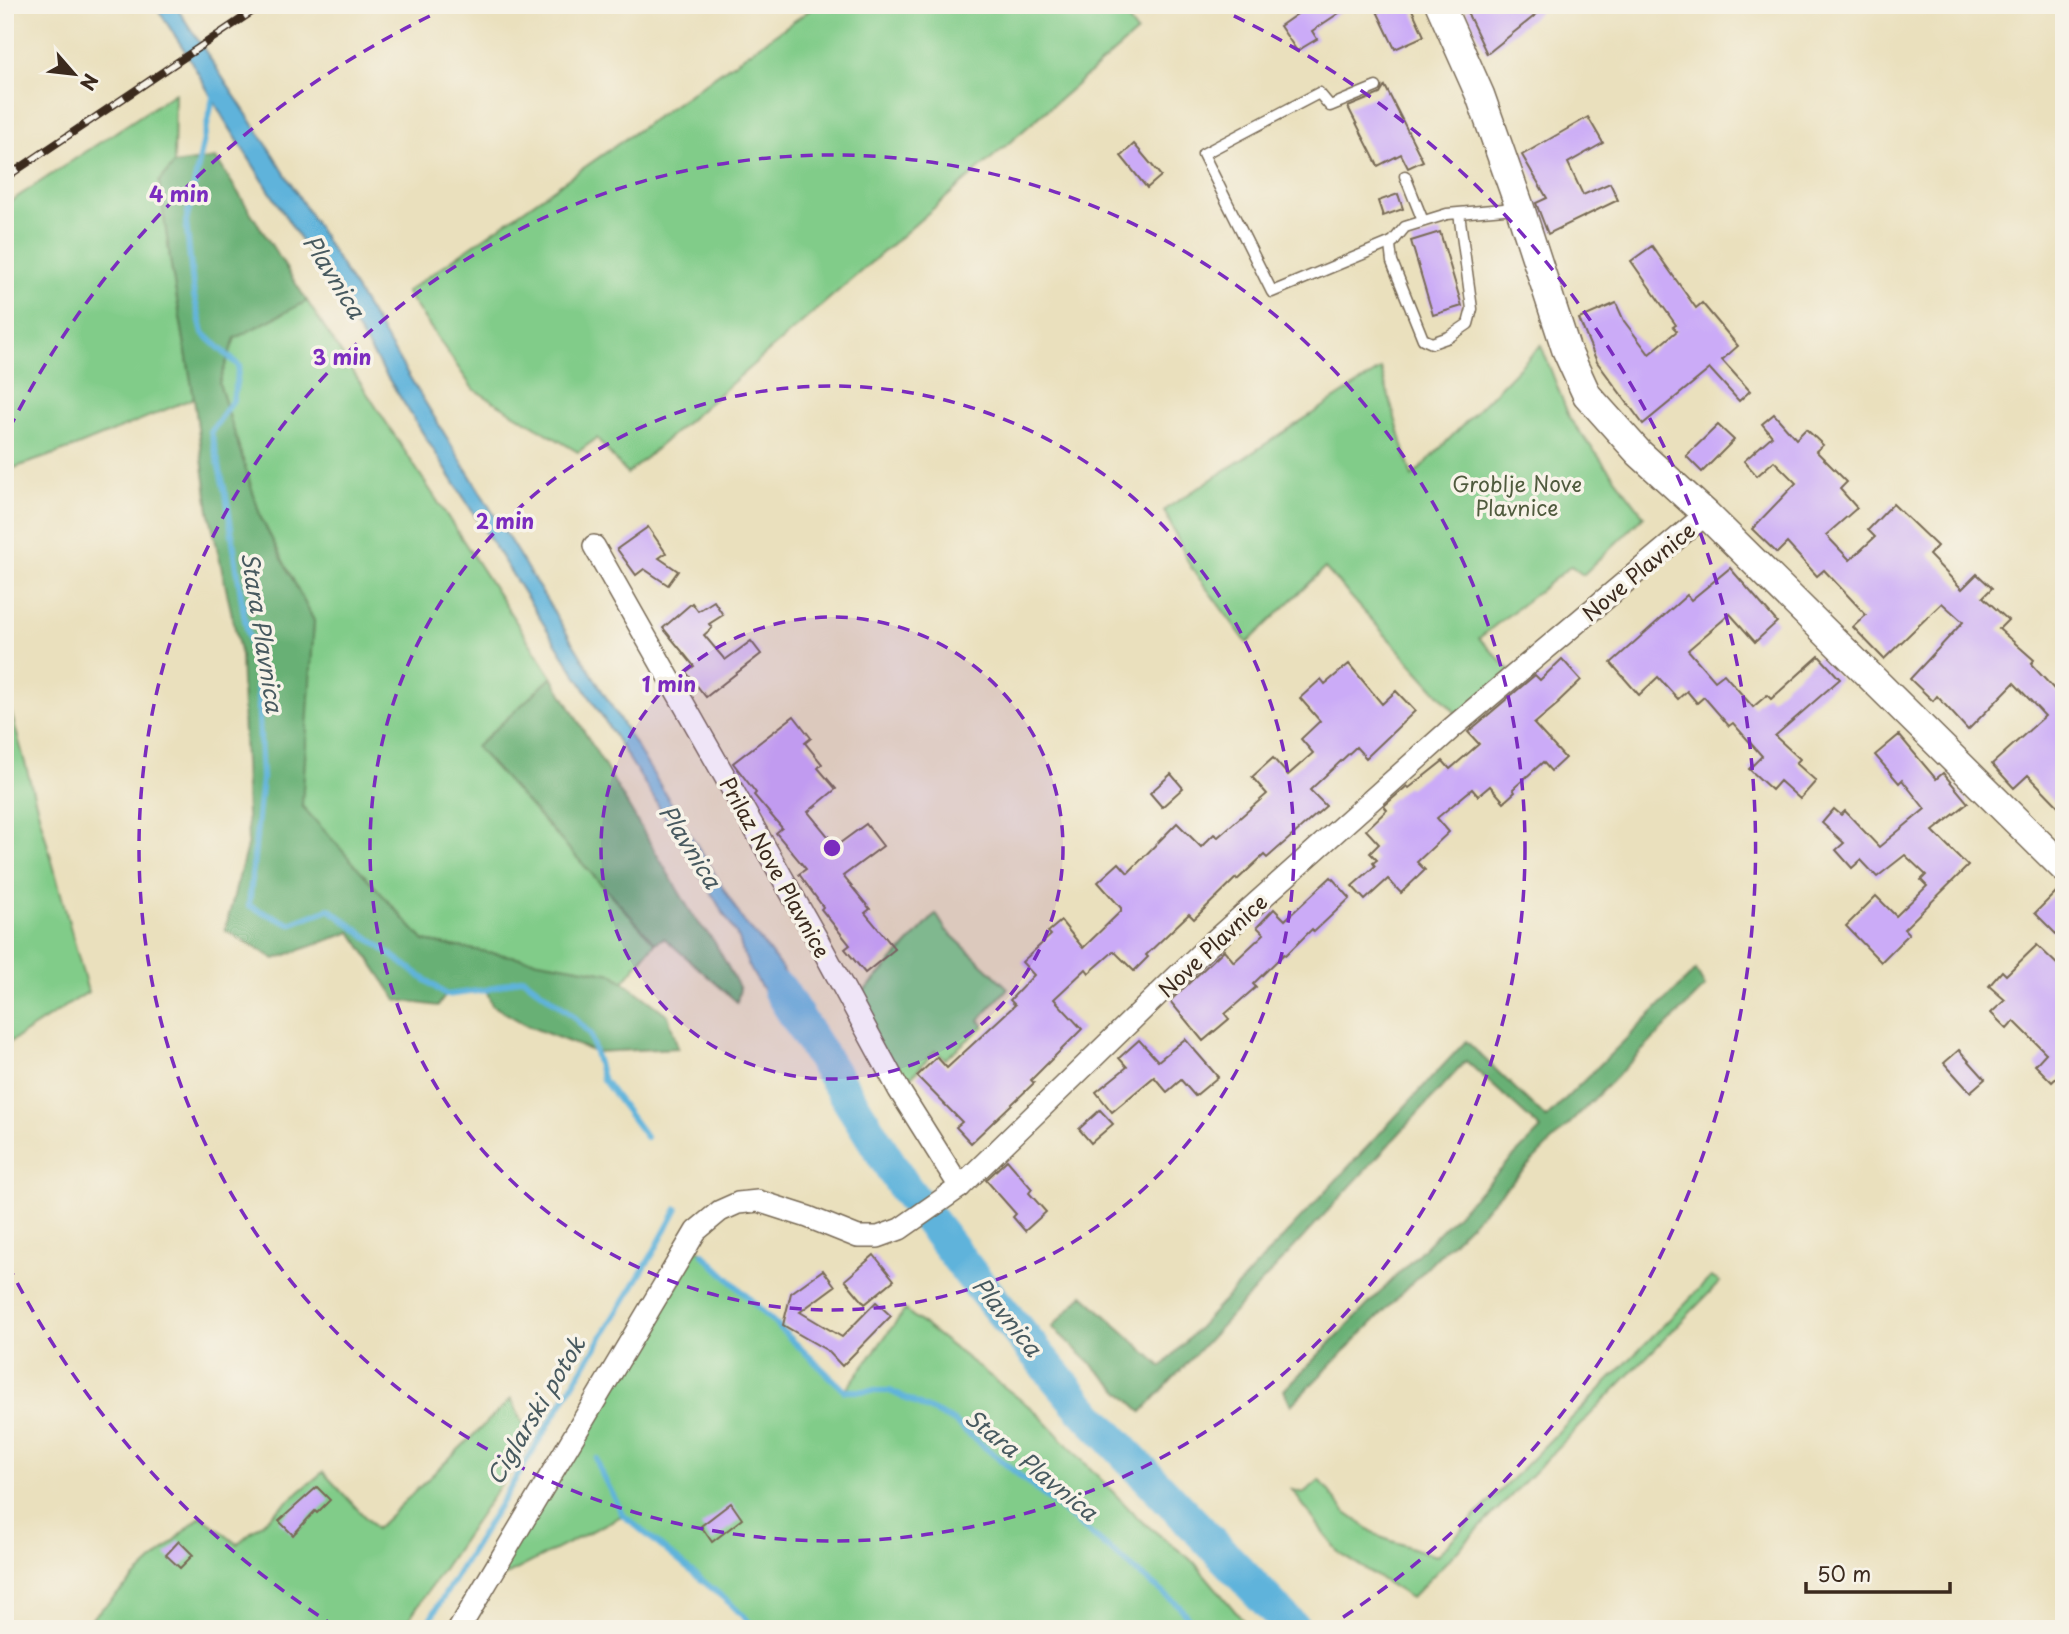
<svg xmlns="http://www.w3.org/2000/svg" width="2069" height="1634" font-family="'Playpen Sans',sans-serif">
	<style>
		.green { fill: #81cc89; stroke: #5e7b54; stroke-width: 2 }
		.forest { fill: #68b075; stroke: #526d4a; stroke-width: 2 }
		.water { fill: #5fb3db; stroke: #4d6e7c; stroke-width: 2 }
		.lines { fill: none; stroke-linecap: round; stroke-linejoin: round }
		.stream { stroke: #5fb3db; stroke-width: 6 }
		.river { stroke: #5fb3db; stroke-width: 35 }
		.building { fill: #cbabf7 }
		.service-casing { stroke: #786a56; stroke-width: 13 }
		.minor-casing { stroke: #786a56; stroke-width: 24 }
		.tertiary-casing { stroke: #786a56; stroke-width: 31 }
		.service { stroke: #fff; stroke-width: 10 }
		.minor { stroke: #fff; stroke-width: 21 }
		.tertiary { stroke: #fff; stroke-width: 28 }
		.rail-casing { stroke: #3b2a1e; stroke-width: 8 }
		.rail { stroke: #f7f3e8; stroke-width: 5; stroke-dasharray: 16; stroke-linecap: butt }
		.ring { fill: none; stroke: #7b2cbf; stroke-width: 3.5; stroke-dasharray: 12 9 }
		.labels { text-anchor: middle; dominant-baseline: central; stroke-width: 7; stroke-linejoin: round; paint-order: stroke }
		.park-label { font-size: 21px; fill: #505b3e; stroke: #f7f3e8 }
		.street-label { font-size: 21px; fill: #3b2a1e; stroke: #f7f3e8 }
		.water-label { font-size: 23px; font-style: italic; fill: #485a60; stroke: #f7f3e8 }
		.centre { fill: #7b2cbf; stroke: #f7f3e8; stroke-width: 3.5 }
		.ring-label { font-size: 21px; text-anchor: middle; font-weight: bold; fill: #7b2cbf; stroke: #f7f3e8; stroke-width: 7; stroke-linejoin: round; paint-order: stroke }
	</style>
	<rect width="100%" height="100%" fill="#f7f3e8"/>
	<filter id="ink" filterUnits="userSpaceOnUse"><feTurbulence type="fractalNoise" baseFrequency=".0143" numOctaves="2"/><feDisplacementMap in="SourceGraphic" scale="14" xChannelSelector="R" yChannelSelector="G"/><feConvolveMatrix kernelMatrix="1 2 1 2 8 2 1 2 1" color-interpolation-filters="sRGB"/></filter>
	<filter id="wash" filterUnits="userSpaceOnUse"><feTurbulence type="fractalNoise" baseFrequency=".00686" numOctaves="4" result="noise"/><feDisplacementMap in="SourceGraphic" scale="28" xChannelSelector="R" yChannelSelector="G"/><feGaussianBlur stdDeviation="1.57" result="paint"/><feColorMatrix in="noise" values="0 0 0 0 0 0 0 0 0 0 0 0 0 0 0 0 0 1.4 0 .05"/><feComposite in="paint" operator="in"/></filter>
	<g filter="url(#wash)">
		<rect width="100%" height="100%" fill="#eae0bd"/>
		<!-- green -->
		<g class="green">
			<polygon points="817,5 1117,5 1137,32 627,474 597,438 578,452 473,389 406,292"/>
			<polygon points="175,93 174,164 160,188 171,265 194,398 75,447 5,471 5,205"/>
			<polygon points="307,301 552,677 476,747 655,943 623,982 612,974 424,941 301,806 314,621 261,518 219,383 234,338"/>
			<polygon points="1541,345 1570,419 1644,516 1583,575 1571,566 1479,638 1515,675 1462,720 1325,568 1247,643 1190,566 1164,510 1381,369 1412,477"/>
			<polygon points="5,690 88,992 7,1044 5,1040"/>
			<polygon points="936,914 946,930 1008,988 979,1020 984,1026 945,1059 935,1051 899,1090 851,1002 870,985"/>
			<polygon points="690,1241 845,1391 905,1310 1035,1411 1139,1519 1194,1562 1250,1629 756,1629 731,1604 623,1515 485,1586"/>
			<polygon points="1711,1277 1720,1282 1411,1598 1338,1552 1292,1490 1303,1493 1320,1480 1346,1513 1380,1537 1436,1556"/>
			<polygon points="511,1399 531,1440 402,1629 80,1629 201,1516 237,1544 323,1472 376,1529"/>
		</g>
		<!-- forest -->
		<g class="forest">
			<polygon points="216,158 307,301 235,338 219,383 261,518 314,621 302,806 424,941 613,974 668,1015 678,1048 595,1052 528,1026 492,1005 486,990 446,995 438,1006 397,1000 351,932 275,959 225,930 248,842 241,656 209,511 194,398 171,265 159,182 174,164"/>
			<polygon points="552,677 695,919 714,941 740,989 737,1002 664,938 655,943 476,747"/>
			<polygon points="1696,970 1705,987 1291,1405 1284,1390 1541,1129 1466,1061 1142,1412 1052,1327 1083,1295 1162,1367 1466,1041 1546,1118"/>
		</g>
		<!-- water -->
		<path class="water" d="M155 5H175L274 156 744 922C770 950 795 984 810 1020L804 1030C776 1015 746 970 739 939L650 792 224 119 187 54Z"/>
		<g class="lines">
			<!-- stream -->
			<g class="stream">
				<polyline points="214,93 186,222 194,296 203,333 239,366 233,400 211,432 227,501 244,615 257,675 262,778 249,906 290,924 329,909 446,995 486,990 523,978 572,1015 590,1034 602,1078 646,1137"/>
				<polyline points="703,1254 845,1391 890,1391 953,1421 1179,1606 1196,1629"/>
				<polyline points="597,1459 600,1470 623,1515 731,1604 756,1629"/>
				<polyline points="424,1629 652,1255 677,1209"/>
			</g>
			<!-- river -->
			<polyline class="river" points="780,990 904,1187 973,1277 1082,1408 1294,1629"/>
		</g>
		<g id="blocks">
			<!-- building -->
			<g class="building">
				<polygon points="1310,5 1351,5 1312,31 1317,39 1297,51 1280,26"/>
				<polygon points="1374,5 1410,5 1424,36 1395,49"/>
				<polygon points="1478,5 1548,5 1487,54 1466,10"/>
				<polygon points="1385,86 1423,161 1408,168 1401,154 1378,166 1348,107 1380,94"/>
				<polygon points="1588,117 1603,143 1568,163 1583,195 1610,183 1618,200 1548,234 1536,203 1547,198 1522,155"/>
				<polygon points="1134,144 1161,176 1147,188 1121,156"/>
				<polygon points="1398,194 1403,209 1383,216 1378,201"/>
				<polygon points="1440,232 1462,306 1433,315 1411,241"/>
				<polygon points="1652,246 1696,308 1702,303 1738,346 1722,360 1750,391 1739,401 1710,369 1643,424 1597,362 1579,319 1616,303 1624,321 1649,354 1677,331 1673,327 1676,325 1631,261"/>
				<polygon points="1774,414 1796,439 1806,429 1823,445 1816,451 1847,482 1840,489 1857,508 1826,535 1850,560 1875,537 1868,530 1893,504 1937,546 1929,555 1962,589 1977,574 1992,588 1983,597 2008,620 1999,629 2034,660 2031,664 2064,700 2064,812 2028,775 2014,788 1992,764 2045,716 2014,683 1968,730 1937,696 1933,701 1910,679 1963,622 1942,603 1884,659 1853,627 1866,615 1824,570 1817,576 1787,543 1777,553 1752,529 1796,483 1774,461 1757,476 1744,461 1772,436 1762,424"/>
				<polygon points="1718,425 1734,440 1702,472 1686,456"/>
				<polygon points="648,527 666,553 659,558 678,571 668,585 644,569 636,575 617,549"/>
				<polygon points="1730,568 1777,622 1755,642 1730,614 1688,650 1715,681 1724,674 1753,707 1767,695 1771,699 1819,656 1840,679 1775,736 1800,759 1796,763 1816,781 1800,799 1780,781 1772,790 1749,769 1762,756 1733,723 1729,726 1704,697 1697,703 1687,691 1678,699 1658,677 1639,695 1611,663 1687,595 1691,600"/>
				<polygon points="714,601 723,615 709,624 712,628 704,635 725,660 751,641 761,654 706,697 686,672 694,666 663,628 692,603 698,611"/>
				<polygon points="1562,659 1581,680 1558,702 1559,703 1534,724 1565,758 1551,771 1543,762 1513,789 1515,792 1504,802 1490,786 1478,796 1472,789 1437,818 1449,832 1417,862 1425,870 1401,893 1388,879 1365,900 1352,886 1375,866 1373,863 1377,860 1370,853 1379,844 1366,830 1387,810 1384,806 1407,786 1409,788 1443,761 1450,769 1479,744 1468,732 1535,675 1540,680"/>
				<polygon points="1349,664 1382,704 1396,691 1415,711 1366,758 1356,747 1310,790 1326,806 1267,858 1264,855 1237,880 1236,878 1194,919 1189,914 1146,955 1148,957 1134,971 1114,951 1089,973 1086,969 1054,999 1082,1029 1031,1080 1034,1083 971,1143 956,1127 962,1122 917,1076 937,1057 947,1068 1015,1005 1010,1000 1034,975 1022,962 1051,935 1048,932 1061,921 1083,948 1121,911 1121,908 1098,882 1119,863 1128,873 1177,823 1201,847 1214,834 1218,837 1267,794 1252,777 1273,758 1288,775 1313,753 1301,739 1320,721 1300,698 1321,679 1325,684"/>
				<polygon points="794,716 811,738 805,743 822,764 818,768 836,789 808,812 836,846 866,824 883,846 843,876 870,909 865,913 895,949 865,973 845,949 850,945 821,909 823,907 799,874 806,869 776,833 782,828 754,795 756,793 733,763"/>
				<polygon points="1899,735 1936,779 1943,773 1968,803 1933,831 1968,866 1904,929 1909,934 1881,962 1846,926 1876,896 1896,916 1927,886 1921,880 1926,875 1905,855 1877,877 1861,860 1852,868 1836,850 1844,843 1822,823 1834,809 1841,815 1845,811 1879,847 1925,809 1902,780 1899,783 1875,755"/>
				<polygon points="1171,774 1183,788 1162,807 1150,793"/>
				<polygon points="1331,877 1350,898 1314,932 1312,929 1286,955 1284,954 1253,984 1256,987 1225,1014 1229,1019 1203,1041 1170,1001 1224,950 1234,962 1264,934 1257,927 1274,909 1285,920"/>
				<polygon points="2064,884 2064,942 2035,913"/>
				<polygon points="2037,945 2064,971 2064,1071 2052,1082 2035,1065 2046,1053 2014,1021 2007,1029 1991,1013 2005,1000 1989,986 2002,971 2006,975"/>
				<polygon points="1185,1039 1218,1077 1195,1096 1181,1080 1167,1092 1154,1077 1112,1112 1096,1092 1127,1067 1119,1058 1139,1040 1158,1061"/>
				<polygon points="1959,1050 1985,1079 1970,1092 1944,1063"/>
				<polygon points="1100,1110 1113,1124 1091,1143 1079,1129"/>
				<polygon points="1007,1160 1032,1189 1029,1193 1046,1212 1025,1231 1013,1217 1016,1214 986,1180"/>
				<polygon points="874,1255 894,1280 865,1304 845,1280"/>
				<polygon points="823,1270 835,1286 800,1312 842,1337 876,1302 891,1316 842,1366 828,1351 783,1325 791,1293"/>
				<polygon points="317,1487 330,1500 317,1513 315,1511 293,1535 279,1521"/>
				<polygon points="731,1503 742,1519 712,1542 701,1526"/>
				<polygon points="179,1541 193,1555 180,1568 166,1555"/>
			</g>
		</g>
	</g>
	<g filter="url(#ink)">
		<use href="#blocks" fill-opacity="0" stroke="#786a56" stroke-width="2"/>
		<g class="lines">
			<!-- service casing -->
			<g class="service-casing">
				<g id="service">
					<polyline points="1376,87 1330,106 1319,93 1203,154 1272,292 1394,241"/>
					<polyline points="1405,176 1423,221"/>
					<polyline points="1459,213 1472,309 1468,324 1449,337 1432,343 1423,339 1392,262 1390,245 1405,227 1447,214 1504,209 1516,206"/>
				</g>
			</g>
			<!-- minor casing -->
			<g class="minor-casing">
				<g id="minor">
					<polyline points="594,546 816,937 899,1090 960,1187"/>
					<polyline points="459,1629 696,1231 720,1211 738,1203 758,1201 808,1217 858,1237 878,1237 900,1229 960,1187 1206,948 1453,727 1706,514"/>
				</g>
			</g>
			<!-- tertiary casing -->
			<g class="tertiary-casing">
				<polyline id="tertiary" points="1440,5 1480,95 1519,205 1566,349 1587,395 1639,453 1706,514 2064,868"/>
			</g>
			<!-- service -->
			<use href="#service" class="service"/>
			<!-- minor -->
			<use href="#minor" class="minor"/>
			<!-- tertiary -->
			<use href="#tertiary" class="tertiary"/>
			<!-- rail casing -->
			<g class="rail-casing">
				<polyline id="rail" points="5,178 262,5"/>
			</g>
			<!-- rail -->
			<use href="#rail" class="rail"/>
		</g>
	</g>
	<!-- distance rings -->
	<circle cx="832" cy="848" r="231" fill="#7b2cbf" fill-opacity=".12"/>
	<g class="ring">
		<circle cx="832" cy="848" r="231"/>
		<circle cx="832" cy="848" r="462"/>
		<circle cx="832" cy="848" r="693"/>
		<path d="M336 1627A924 924 0 0 1 9 1267M9 429A924 924 0 0 1 449 7M1215 7A924 924 0 0 1 1328 1627"/>
	</g>
	<g class="labels">
		<!-- park labels -->
		<g class="park-label">
			<text x="1517" y="483">Groblje Nove<tspan x="1517" dy="24">Plavnice</tspan></text>
		</g>
		<!-- street labels -->
		<g class="street-label">
			<text transform="translate(1638 571) rotate(-40)">Nove Plavnice</text>
			<text transform="translate(776 867) rotate(61)">Prilaz Nove Plavnice</text>
			<text transform="translate(1212 945) rotate(-43)">Nove Plavnice</text>
		</g>
		<!-- water labels -->
		<g class="water-label">
			<text transform="translate(335 276) rotate(58)">Plavnica</text>
			<text transform="translate(263 632) rotate(81)">Stara Plavnica</text>
			<text transform="translate(691 846) rotate(58)">Plavnica</text>
			<text transform="translate(1008 1316) rotate(51)">Plavnica</text>
			<text transform="translate(535 1410) rotate(-59)">Ciglarski potok</text>
			<text transform="translate(1032 1464) rotate(39)">Stara Plavnica</text>
		</g>
	</g>
	<circle cx="832" cy="848" r="10" class="centre"/>
	<g class="ring-label">
		<text x="179" y="202">4 min</text>
		<text x="342" y="365">3 min</text>
		<text x="505" y="529">2 min</text>
		<text x="669" y="692">1 min</text>
	</g>
	<!-- margin -->
	<rect width="2069" height="1634" fill="none" stroke="#f7f3e8" stroke-width="28"/>
	<!-- north arrow -->
	<g transform="translate(74 74) rotate(118)" stroke="#f7f3e8" stroke-width="5" paint-order="stroke">
	<path d="M0-5L12 26L0 18L-12 26Z" fill="#3b2a1e"/>
	<text y="-10" font-size="19" font-weight="bold" text-anchor="middle" fill="#3b2a1e">N</text>
	</g>
	<!-- scale -->
	<path d="M1806 1582v10h144v-10" fill="none" stroke="#3b2a1e" stroke-width="3.5"/>
	<text x="1817" y="1582" font-size="21" fill="#3b2a1e" stroke="#f7f3e8" stroke-width="5" paint-order="stroke">50 m</text>
</svg>
